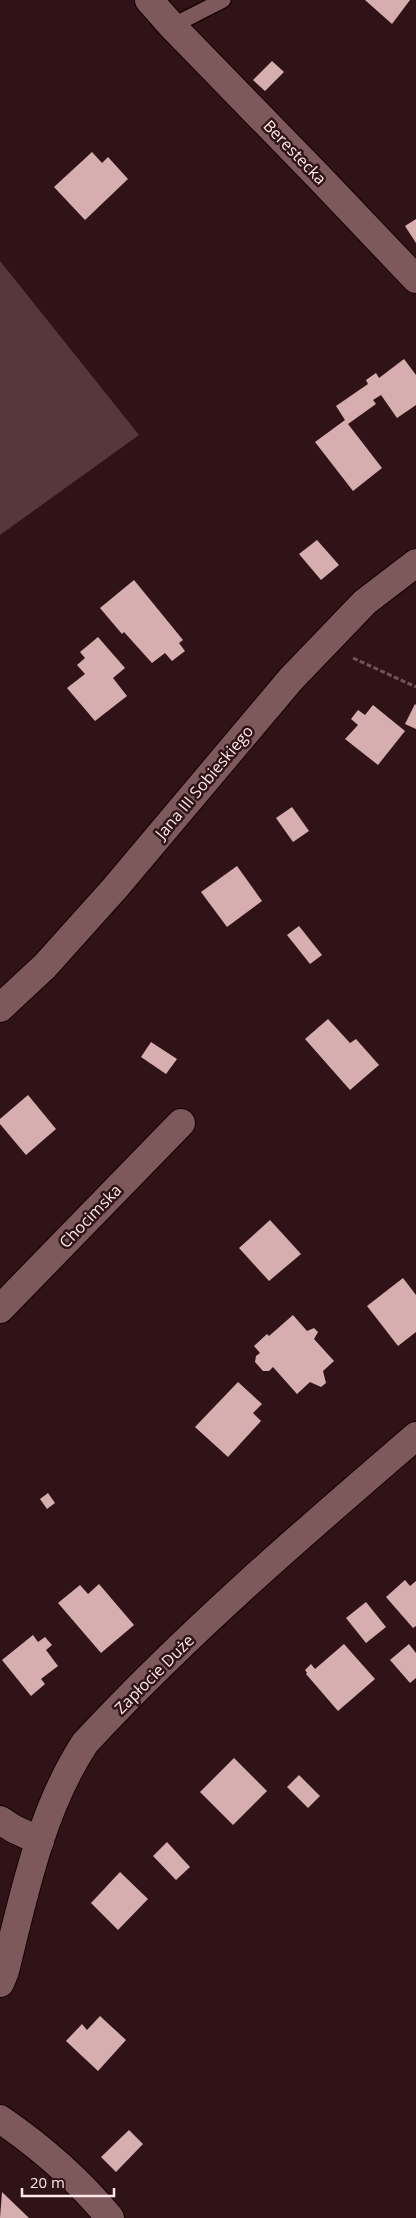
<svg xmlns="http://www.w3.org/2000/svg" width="416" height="2218" font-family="'Open Sans',sans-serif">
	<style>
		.green { fill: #573739 }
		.building { fill: #d6aeb0 }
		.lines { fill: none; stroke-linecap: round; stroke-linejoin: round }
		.lane-casing { stroke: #160103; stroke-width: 18 }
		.street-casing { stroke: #160103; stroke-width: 30 }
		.secondary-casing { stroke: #160103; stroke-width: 30 }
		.path { stroke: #705558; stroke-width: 3; stroke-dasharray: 5 2.5; stroke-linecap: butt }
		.lane { stroke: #7d595b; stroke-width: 15 }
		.street { stroke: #7d595b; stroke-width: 28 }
		.secondary { stroke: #7d595b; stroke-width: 28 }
		.labels { text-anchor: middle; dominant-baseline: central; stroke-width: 5; stroke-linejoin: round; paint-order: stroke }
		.street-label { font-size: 16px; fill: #fee8e9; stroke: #301316 }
	</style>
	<rect width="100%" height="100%" fill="#301316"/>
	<!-- green -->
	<polygon class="green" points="0,261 139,435 0,535"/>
	<!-- building -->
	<g class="building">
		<polygon points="365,0 410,0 392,24"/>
		<polygon points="272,61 284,72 265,91 253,80"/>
		<polygon points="92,152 102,163 108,157 128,179 85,220 54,187"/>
		<polygon points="416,219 416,243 405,226"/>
		<polygon points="404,359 416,375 416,405 397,418 381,395 373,400 376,404 348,424 382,468 353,491 315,442 345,420 336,406 368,384 366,380 376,373 379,378"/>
		<polygon points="317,540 339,565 321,580 299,554"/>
		<polygon points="134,580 183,640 179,643 185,651 172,661 165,653 152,663 124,632 122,634 100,608"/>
		<polygon points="98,637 125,668 113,678 127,696 95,721 67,688 85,674 77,665 85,658 80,652"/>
		<polygon points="415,704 416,705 416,729 405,724"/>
		<polygon points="373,705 405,731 378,765 345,739 358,725 351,719 358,710 365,715"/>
		<polygon points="292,807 309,831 293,842 276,818"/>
		<polygon points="237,866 262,901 227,927 201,892"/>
		<polygon points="299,926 322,955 310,964 287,935"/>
		<polygon points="328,1019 350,1043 356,1039 379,1065 350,1090 305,1039"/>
		<polygon points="151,1042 177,1059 166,1074 141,1057"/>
		<polygon points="28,1095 56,1129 26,1155 0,1124 0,1119"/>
		<polygon points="270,1220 301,1254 269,1281 239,1248"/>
		<polygon points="403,1278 416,1295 416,1332 398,1346 367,1306"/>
		<polygon points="293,1315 307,1331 314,1328 318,1332 314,1339 334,1361 323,1371 326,1383 321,1387 310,1382 297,1394 273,1367 269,1371 263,1371 255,1362 256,1356 260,1353 254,1346 267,1334 269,1336"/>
		<polygon points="238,1382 262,1404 253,1413 261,1421 228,1457 195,1427"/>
		<polygon points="48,1493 55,1503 47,1509 40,1499"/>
		<polygon points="405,1580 410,1586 416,1581 416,1626 413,1628 386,1597"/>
		<polygon points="99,1584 134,1625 101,1653 58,1603 80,1585 88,1594"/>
		<polygon points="366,1602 386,1627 366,1643 346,1618"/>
		<polygon points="33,1635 38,1642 45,1637 52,1645 46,1650 58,1666 41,1679 45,1684 31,1696 2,1660"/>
		<polygon points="344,1644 375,1679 338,1711 306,1674 307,1673 305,1670 311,1664 315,1669"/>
		<polygon points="409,1644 416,1653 416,1678 410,1683 390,1660"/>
		<polygon points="234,1758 267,1791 233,1825 200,1792"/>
		<polygon points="299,1775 320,1796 308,1808 287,1787"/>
		<polygon points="167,1842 190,1867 176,1880 153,1856"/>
		<polygon points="120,1872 148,1899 118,1930 91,1903"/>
		<polygon points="100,2016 126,2040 98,2071 66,2041 82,2024 87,2030"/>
		<polygon points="129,2130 143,2144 116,2172 101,2157"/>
		<polygon points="2,2192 29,2218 0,2218"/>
	</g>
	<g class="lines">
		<!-- lane casing -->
		<g class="lane-casing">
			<polyline id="lane" points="172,26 223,0"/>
		</g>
		<!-- street casing -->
		<g class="street-casing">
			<g id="street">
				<polyline points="149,0 172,26 317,175 416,279"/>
				<polyline points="0,1309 181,1123"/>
				<polyline points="0,1820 14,1829 40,1841"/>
				<path d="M0 1983 5 1971C24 1894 41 1810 85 1743 187 1633 302 1534 416 1436"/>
				<path d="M0 2119C41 2147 78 2179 110 2218"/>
			</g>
		</g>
		<!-- secondary casing -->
		<g class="secondary-casing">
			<polyline id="secondary" points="0,1008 45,966 115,888 291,679 365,602 416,563"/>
		</g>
		<!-- path -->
		<polyline class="path" points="353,658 416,687"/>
		<!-- lane -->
		<use href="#lane" class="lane"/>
		<!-- street -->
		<use href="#street" class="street"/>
		<!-- secondary -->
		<use href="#secondary" class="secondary"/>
	</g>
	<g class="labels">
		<!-- street labels -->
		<g class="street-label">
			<text transform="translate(295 152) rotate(46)">Berestecka</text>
			<text transform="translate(204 782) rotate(-50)">Jana III Sobieskiego</text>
			<text transform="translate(90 1216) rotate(-46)">Chocimska</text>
			<text transform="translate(154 1674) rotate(-45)">Zapłocie Duże</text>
		</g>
	</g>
	<!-- scale -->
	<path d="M22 2188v8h92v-8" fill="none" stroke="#fee8e9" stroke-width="2.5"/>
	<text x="30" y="2188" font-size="15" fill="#fee8e9" stroke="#301316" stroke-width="4" paint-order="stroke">20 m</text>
</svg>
